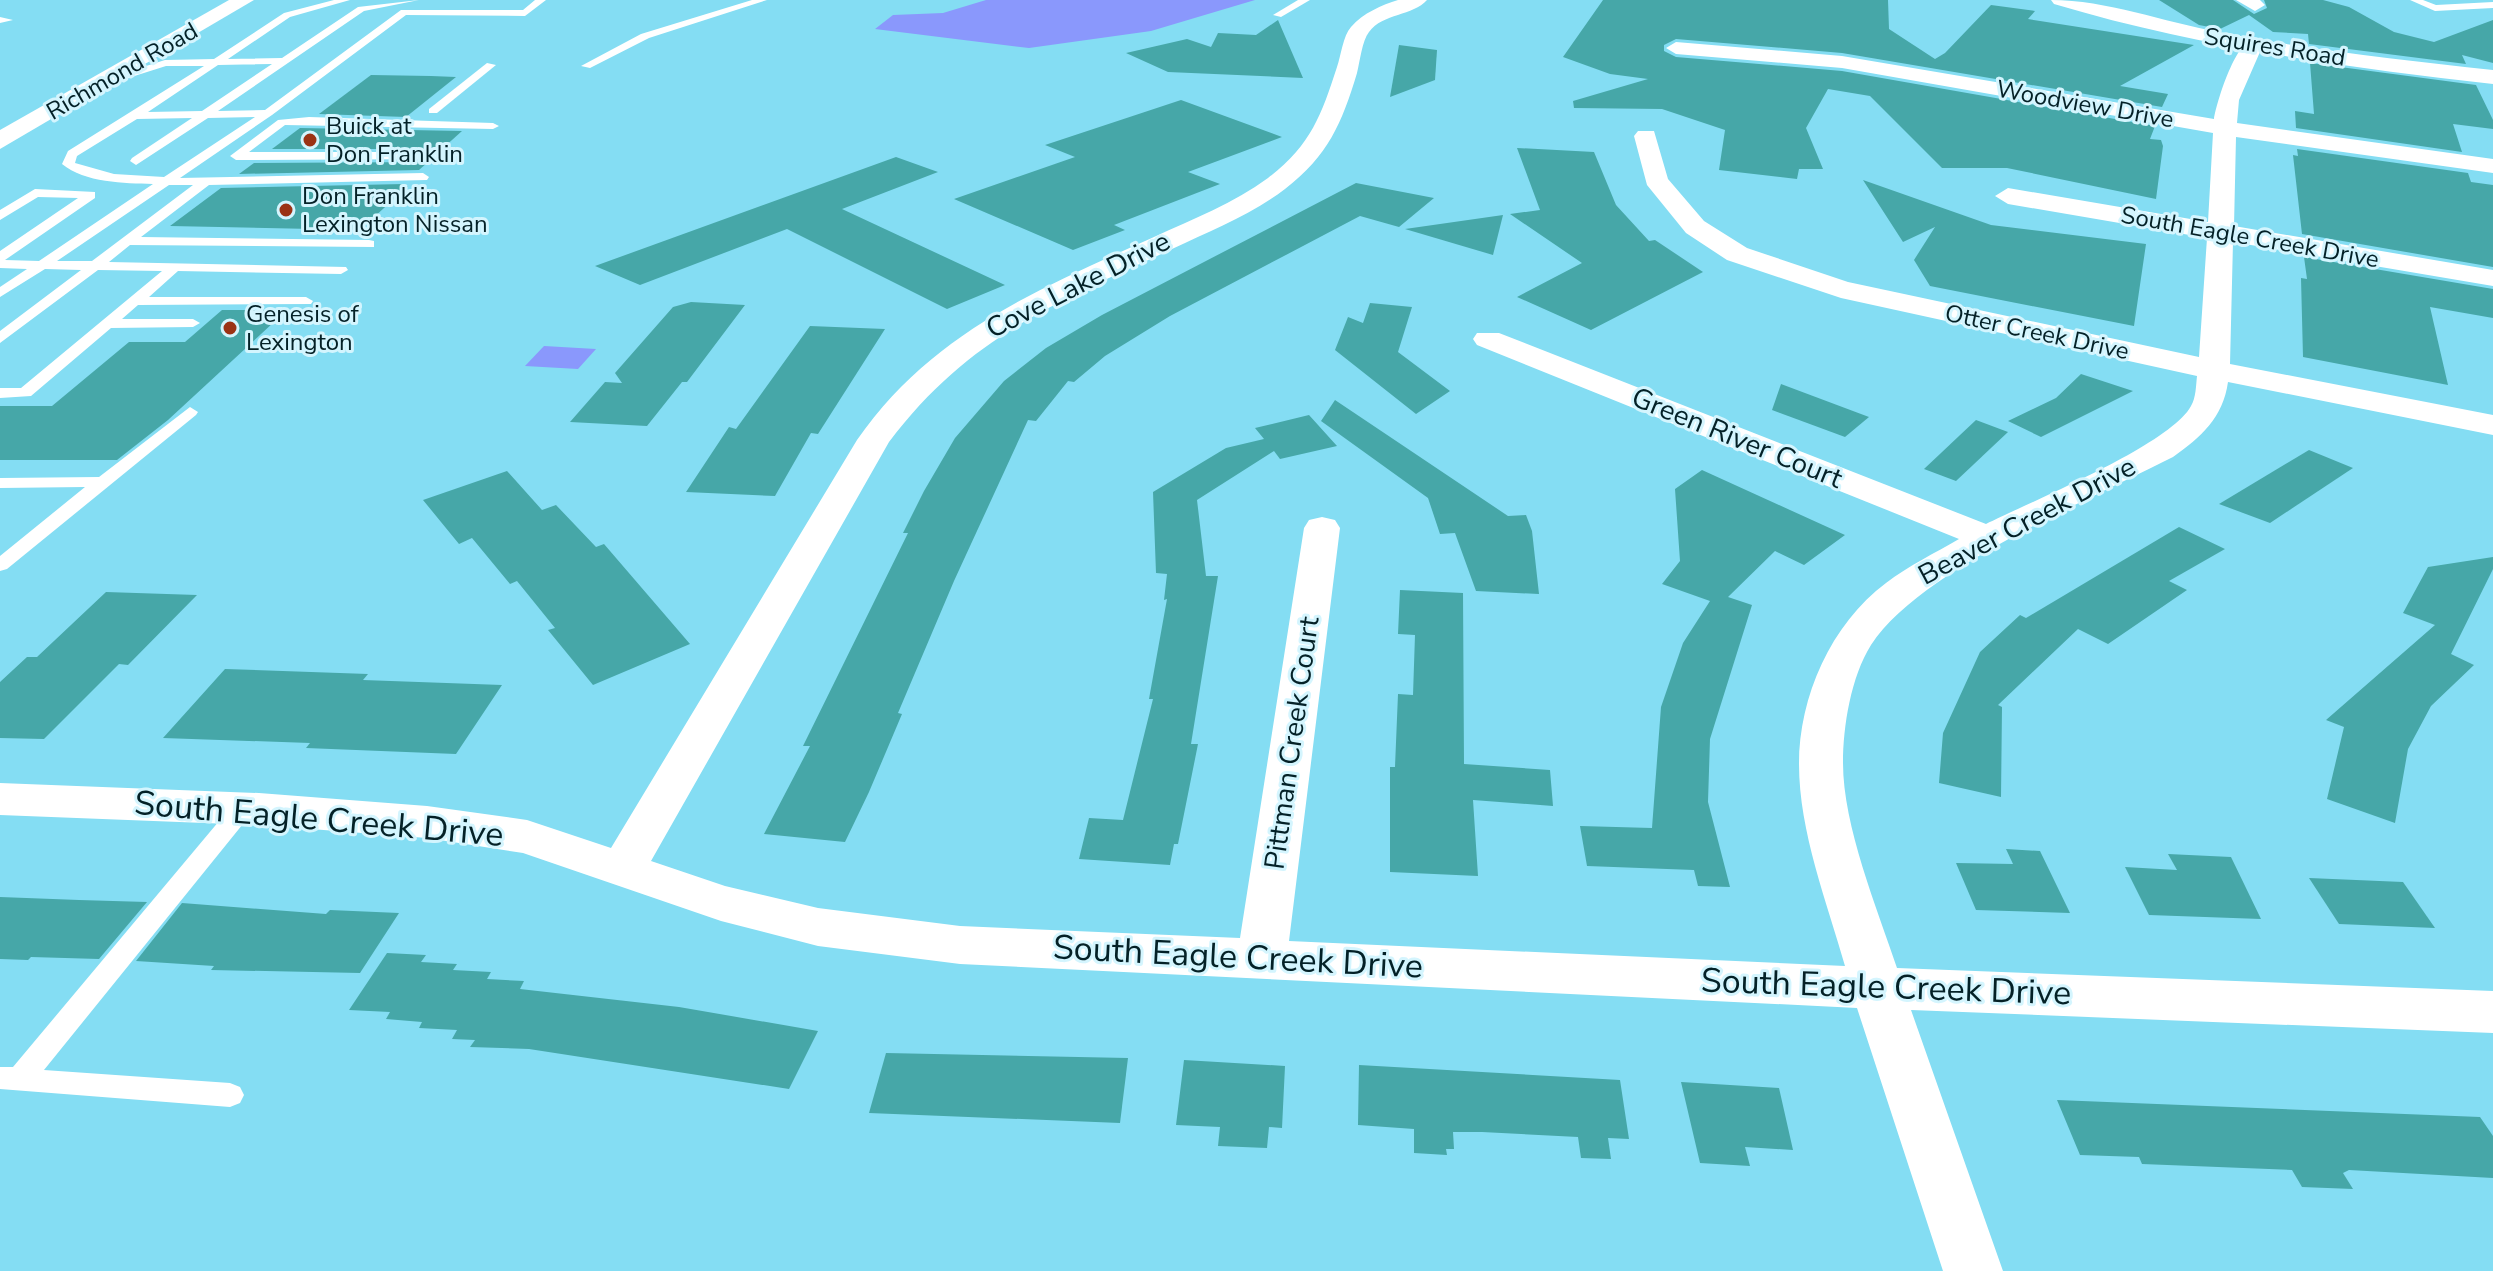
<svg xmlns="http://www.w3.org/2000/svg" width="2493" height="1271" font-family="'Nunito Sans',sans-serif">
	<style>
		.water { fill: #8a98fc }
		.building { fill: #46a7a8 }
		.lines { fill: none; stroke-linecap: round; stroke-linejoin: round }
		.lane { fill: #fff; fill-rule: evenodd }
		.street { fill: #fff; fill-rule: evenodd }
		.secondary { fill: #fff; fill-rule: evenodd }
		.highway { fill: #fff; fill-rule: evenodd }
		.poi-dot { fill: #9b3315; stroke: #d4f5fe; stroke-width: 3 }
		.labels { text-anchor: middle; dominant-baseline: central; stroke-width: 6; stroke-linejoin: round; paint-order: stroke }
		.far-street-label { font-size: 24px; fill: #042127; stroke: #d4f5fe }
		.far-poi-label { font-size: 24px; fill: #042127; stroke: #d4f5fe; text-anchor: start }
		.street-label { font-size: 28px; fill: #042127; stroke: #d4f5fe }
		.near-street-label { font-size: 34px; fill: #042127; stroke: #d4f5fe }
	</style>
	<rect width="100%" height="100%" fill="#84ddf3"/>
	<!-- water -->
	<g class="water">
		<polygon points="986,0 1255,0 1151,31 1029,48 875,29 893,15 943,13"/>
		<polygon points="544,346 596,349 578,369 525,366"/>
	</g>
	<!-- building -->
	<g class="building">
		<polygon points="1603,0 1888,0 1889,29 1935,59 1945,53 1991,5 2035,11 2028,19 2194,45 2120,86 2168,94 2162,107 1842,53 1676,39 1664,45 1664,51 1676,57 1842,71 2155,126 2150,139 2161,140 2163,146 2156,199 2007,168 1942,168 1870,96 1828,89 1806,128 1823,169 1799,169 1797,179 1719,170 1725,130 1662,109 1574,108 1573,101 1648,79 1610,74 1563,57"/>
		<polygon points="2159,0 2233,0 2254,14 2267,8 2264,0 2323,0 2349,7 2394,32 2434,42 2493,20 2493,63 2462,55 2466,64 2309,44 2308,34 2273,32 2249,15 2220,29 2199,25"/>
		<polygon points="1278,20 1303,78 1168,72 1126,53 1187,39 1211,47 1218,33 1256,35"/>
		<polygon points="1399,45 1437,50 1435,80 1390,97"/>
		<polygon points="2310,63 2476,85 2493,120 2493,129 2453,124 2462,152 2296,128 2295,111 2314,114"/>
		<polygon points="371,75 431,76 456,77 406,117 319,114"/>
		<polygon points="1181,100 1282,137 1188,172 1220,184 1114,225 1125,230 1073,250 954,199 1075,157 1045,145"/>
		<polygon points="300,128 462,131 442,149 272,149"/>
		<polygon points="1517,148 1594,152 1616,205 1649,241 1655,240 1703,272 1591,330 1517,297 1582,263 1510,214 1540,210"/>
		<polygon points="2297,149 2468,173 2471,182 2493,185 2493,267 2302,234 2293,155 2298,156"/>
		<polygon points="896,157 938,172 842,209 1005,285 947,309 787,229 640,285 595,266"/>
		<polygon points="428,162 419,170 239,174 254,163"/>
		<polygon points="1863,180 1991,225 2146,244 2134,326 1930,286 1914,260 1935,227 1903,242"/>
		<polygon points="1356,183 1434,198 1399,227 1360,216 1170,316 1105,356 1074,382 1068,381 1036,421 1028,420 954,581 898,713 902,714 869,792 845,842 764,834 810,746 803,746 908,533 903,533 924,491 955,438 1004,381 1046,348 1102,315"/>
		<polygon points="404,184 401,186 408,186 360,230 170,226 221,188"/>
		<polygon points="1503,215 1493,255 1405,229"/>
		<polygon points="2304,257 2493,289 2493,318 2430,307 2448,385 2303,357 2301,278 2307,279"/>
		<polygon points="691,302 745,305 687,382 682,382 647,426 570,422 605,382 622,383 615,373 673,307"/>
		<polygon points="1370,303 1412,307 1398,352 1450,391 1416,414 1335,350 1348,317 1363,323"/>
		<polygon points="222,310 287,310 168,420 117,460 0,460 0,406 52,406 129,342 185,342"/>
		<polygon points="810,326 885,329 818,434 811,433 775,496 686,492 729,427 736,429"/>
		<polygon points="2081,374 2133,391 2041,437 2008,421 2056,398"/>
		<polygon points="1781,384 1869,417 1845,437 1772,410"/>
		<polygon points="1335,400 1508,516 1526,515 1532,531 1539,594 1476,591 1455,533 1440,534 1428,498 1321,421"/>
		<polygon points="1309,415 1337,446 1280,459 1274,451 1197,500 1206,576 1218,576 1191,744 1198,744 1178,844 1174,844 1170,865 1079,859 1089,818 1123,820 1153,699 1149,699 1167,599 1164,600 1167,574 1156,573 1153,492 1226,448 1264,439 1255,428"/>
		<polygon points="1976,420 2008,432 1956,481 1924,469"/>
		<polygon points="2309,450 2353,468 2270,523 2219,504"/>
		<polygon points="1702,470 1845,535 1804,565 1775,551 1728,597 1752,605 1710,739 1708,802 1730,887 1698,886 1694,870 1587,866 1580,826 1652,828 1661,707 1683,643 1710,601 1662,584 1680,561 1675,489"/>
		<polygon points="507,471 542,510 556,505 596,547 604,544 690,644 593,685 548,630 555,628 517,581 510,584 472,538 459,544 423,500"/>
		<polygon points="2179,527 2225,549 2169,581 2187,590 2108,644 2078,629 1998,705 2002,707 2001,797 1939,783 1943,733 1980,652 2020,615 2026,618"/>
		<polygon points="2493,557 2493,569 2451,654 2474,665 2431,706 2408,749 2395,823 2327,799 2344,727 2326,720 2435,625 2403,613 2428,567"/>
		<polygon points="1400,590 1463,593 1464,764 1550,770 1553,806 1473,800 1478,876 1390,872 1390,767 1395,767 1398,694 1413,695 1415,635 1398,634"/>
		<polygon points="106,592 197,595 128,665 119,664 44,739 0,738 0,682 27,657 37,657"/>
		<polygon points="225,669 368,674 363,680 502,685 456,754 306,748 310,743 163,738"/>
		<polygon points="2006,849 2040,851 2070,913 1976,910 1956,863 2013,864"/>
		<polygon points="2168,854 2231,857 2261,919 2149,915 2125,867 2177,870"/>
		<polygon points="2309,878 2403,882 2435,928 2339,924"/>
		<polygon points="0,897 79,900 147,902 99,959 31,957 28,960 0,959"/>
		<polygon points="182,903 326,914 330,910 399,913 360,973 211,970 214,966 136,961"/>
		<polygon points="387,953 426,955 421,962 457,964 453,970 491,972 487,979 524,981 520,989 679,1007 818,1031 789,1089 529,1049 470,1047 475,1040 452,1039 457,1030 419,1028 422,1022 386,1019 390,1012 349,1010"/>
		<polygon points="886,1053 1128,1058 1120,1123 869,1113"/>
		<polygon points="1184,1060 1285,1066 1282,1128 1269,1127 1267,1148 1218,1146 1220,1127 1176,1125"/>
		<polygon points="1359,1065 1620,1080 1629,1139 1608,1138 1611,1159 1581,1158 1578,1137 1482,1132 1453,1132 1454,1149 1446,1149 1447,1155 1414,1153 1414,1129 1358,1125"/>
		<polygon points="1681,1082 1779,1088 1793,1150 1745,1147 1750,1166 1700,1163"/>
		<polygon points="2057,1100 2480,1117 2493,1136 2493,1178 2349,1170 2343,1173 2353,1189 2302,1187 2292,1170 2142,1164 2139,1157 2080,1155"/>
	</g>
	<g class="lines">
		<!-- lane -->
		<g class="lane">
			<path d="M334 0H350L290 17 228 59 282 58 358 7 419 0 364 11 218 111 265 110 401 10H523L535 0H546L525 16 406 15 272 115 180 178 423 173 429 177 427 180 209 185 141 237 369 240 374 241V247L130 245 109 262 346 267 348 270 341 274 178 271 149 297H306L313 301 311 304 138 305 122 319H193L200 323 193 327 111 328 31 396 0 398V388H21L162 271 98 270 0 343V331L81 270 45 269 0 297V287L27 269 0 268V251L78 198 38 197 0 220V210L35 189 95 192V198L5 260 39 261 153 184C124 183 85 183 62 164L68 151 204 66H166L106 85 102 84V80L165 60 214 59 284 13ZM272 64 202 111 148 112 218 65ZM255 117 164 177 114 174 75 163 77 156 137 119 192 118 132 158 130 161 136 165 208 118ZM169 185H193L92 261H57Z"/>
			<polygon points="752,0 767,0 649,38 590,68 581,66 641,34"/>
			<polygon points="1298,0 1310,0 1281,17 1273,15"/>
			<polygon points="2410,0 2423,0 2436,5 2493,2 2493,8 2435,11"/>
			<polygon points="0,17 13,20 0,23"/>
			<polygon points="487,63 496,65 437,113 429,113 429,109"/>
			<polygon points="309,117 493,123 499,126 493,129 285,125 249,152 456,152 458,155 452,159 236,160 230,156 278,120"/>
			<polygon points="190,407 198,412 196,415 7,569 0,571 0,556 85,487 0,488 0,478 99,477"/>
			<polygon points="243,800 251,802 254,808 251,814 44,1070 230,1083 240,1087 244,1095 240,1103 230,1107 0,1089 0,1067 13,1067 235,802"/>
		</g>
		<!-- street -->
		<g class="street">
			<path d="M1398 0H1427C1413 16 1383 13 1369 32 1362 41 1360 61 1357 73 1342 123 1328 156 1285 189 1251 215 1210 231 1172 249 1056 303 969 336 889 442L651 861 725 886 818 908 960 926 1240 938 1304 528 1309 520 1322 517 1335 520 1340 528 1289 941 1845 966C1827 902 1799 832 1799 764 1799 697 1831 624 1886 583 1908 566 1935 553 1959 539L1477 345 1473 339 1477 333H1499L1986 524C2030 502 2170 445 2191 406 2196 398 2196 385 2197 376L1841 298 1727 260 1686 233 1647 185 1634 136 1638 131H1654L1668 179 1704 221 1747 248 1848 282 2199 357 2207 238 2008 204 1995 196 2008 188 2208 222 2213 133 1842 68 1676 54 1666 48 1676 42 1842 56 2214 119C2217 101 2235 43 2253 39L2263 45 2239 100 2237 123 2493 159V173L2236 137 2234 226 2493 270V286L2233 242 2230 364 2493 415V435L2228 382C2223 418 2201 437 2173 457 2091 499 1920 570 1871 645 1851 677 1843 726 1843 763 1843 826 1877 908 1897 968L2493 991V1033L1911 1010 2003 1271H1943L1857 1008 960 964 818 946 721 921 523 853 427 838 259 825 0 815V783L259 793 427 806 527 820 611 848 857 440C932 332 1039 289 1154 237 1193 219 1234 203 1268 178 1311 145 1321 116 1337 67 1341 55 1343 36 1351 27 1363 13 1382 5 1398 0Z"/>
			<polygon points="2236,0 2260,0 2265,5 2255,11"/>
		</g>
		<!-- secondary -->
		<path class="secondary" d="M2051 0C2107 0 2163 22 2219 32 2309 50 2401 60 2493 70V84C2344 67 2198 47 2054 4Z"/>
		<!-- highway -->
		<polygon class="highway" points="229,0 254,0 0,149 0,130"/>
	</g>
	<!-- markers -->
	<g class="poi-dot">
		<circle cx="310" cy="140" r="8"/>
		<circle cx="286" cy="210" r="8"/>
		<circle cx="230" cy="328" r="8"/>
	</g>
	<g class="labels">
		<!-- far-street labels -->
		<g class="far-street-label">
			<text transform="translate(2275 47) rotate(9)">Squires Road</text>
			<text transform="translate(122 71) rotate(-30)">Richmond Road</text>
			<text transform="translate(2085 104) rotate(10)">Woodview Drive</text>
			<text transform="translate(2250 237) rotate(10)">South Eagle Creek Drive</text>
			<text transform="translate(2037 332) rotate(12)">Otter Creek Drive</text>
		</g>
		<!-- far-poi labels -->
		<g class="far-poi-label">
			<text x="326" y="126">Buick at<tspan x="326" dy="28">Don Franklin</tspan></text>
			<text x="302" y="196">Don Franklin<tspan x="302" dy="28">Lexington Nissan</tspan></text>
			<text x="246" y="314">Genesis of<tspan x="246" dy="28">Lexington</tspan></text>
		</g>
		<!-- street labels -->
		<g class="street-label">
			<text transform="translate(1078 285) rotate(-27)">Cove Lake Drive</text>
			<text transform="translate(1737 438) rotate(22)">Green River Court</text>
			<text transform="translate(2027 521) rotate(-28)">Beaver Creek Drive</text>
			<text transform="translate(1292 743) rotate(-82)">Pittman Creek Court</text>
		</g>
		<!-- near-street labels -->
		<g class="near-street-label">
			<text transform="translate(319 819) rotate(5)">South Eagle Creek Drive</text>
			<text transform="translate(1238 957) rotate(3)">South Eagle Creek Drive</text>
			<text transform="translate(1886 987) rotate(2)">South Eagle Creek Drive</text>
		</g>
	</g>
</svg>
